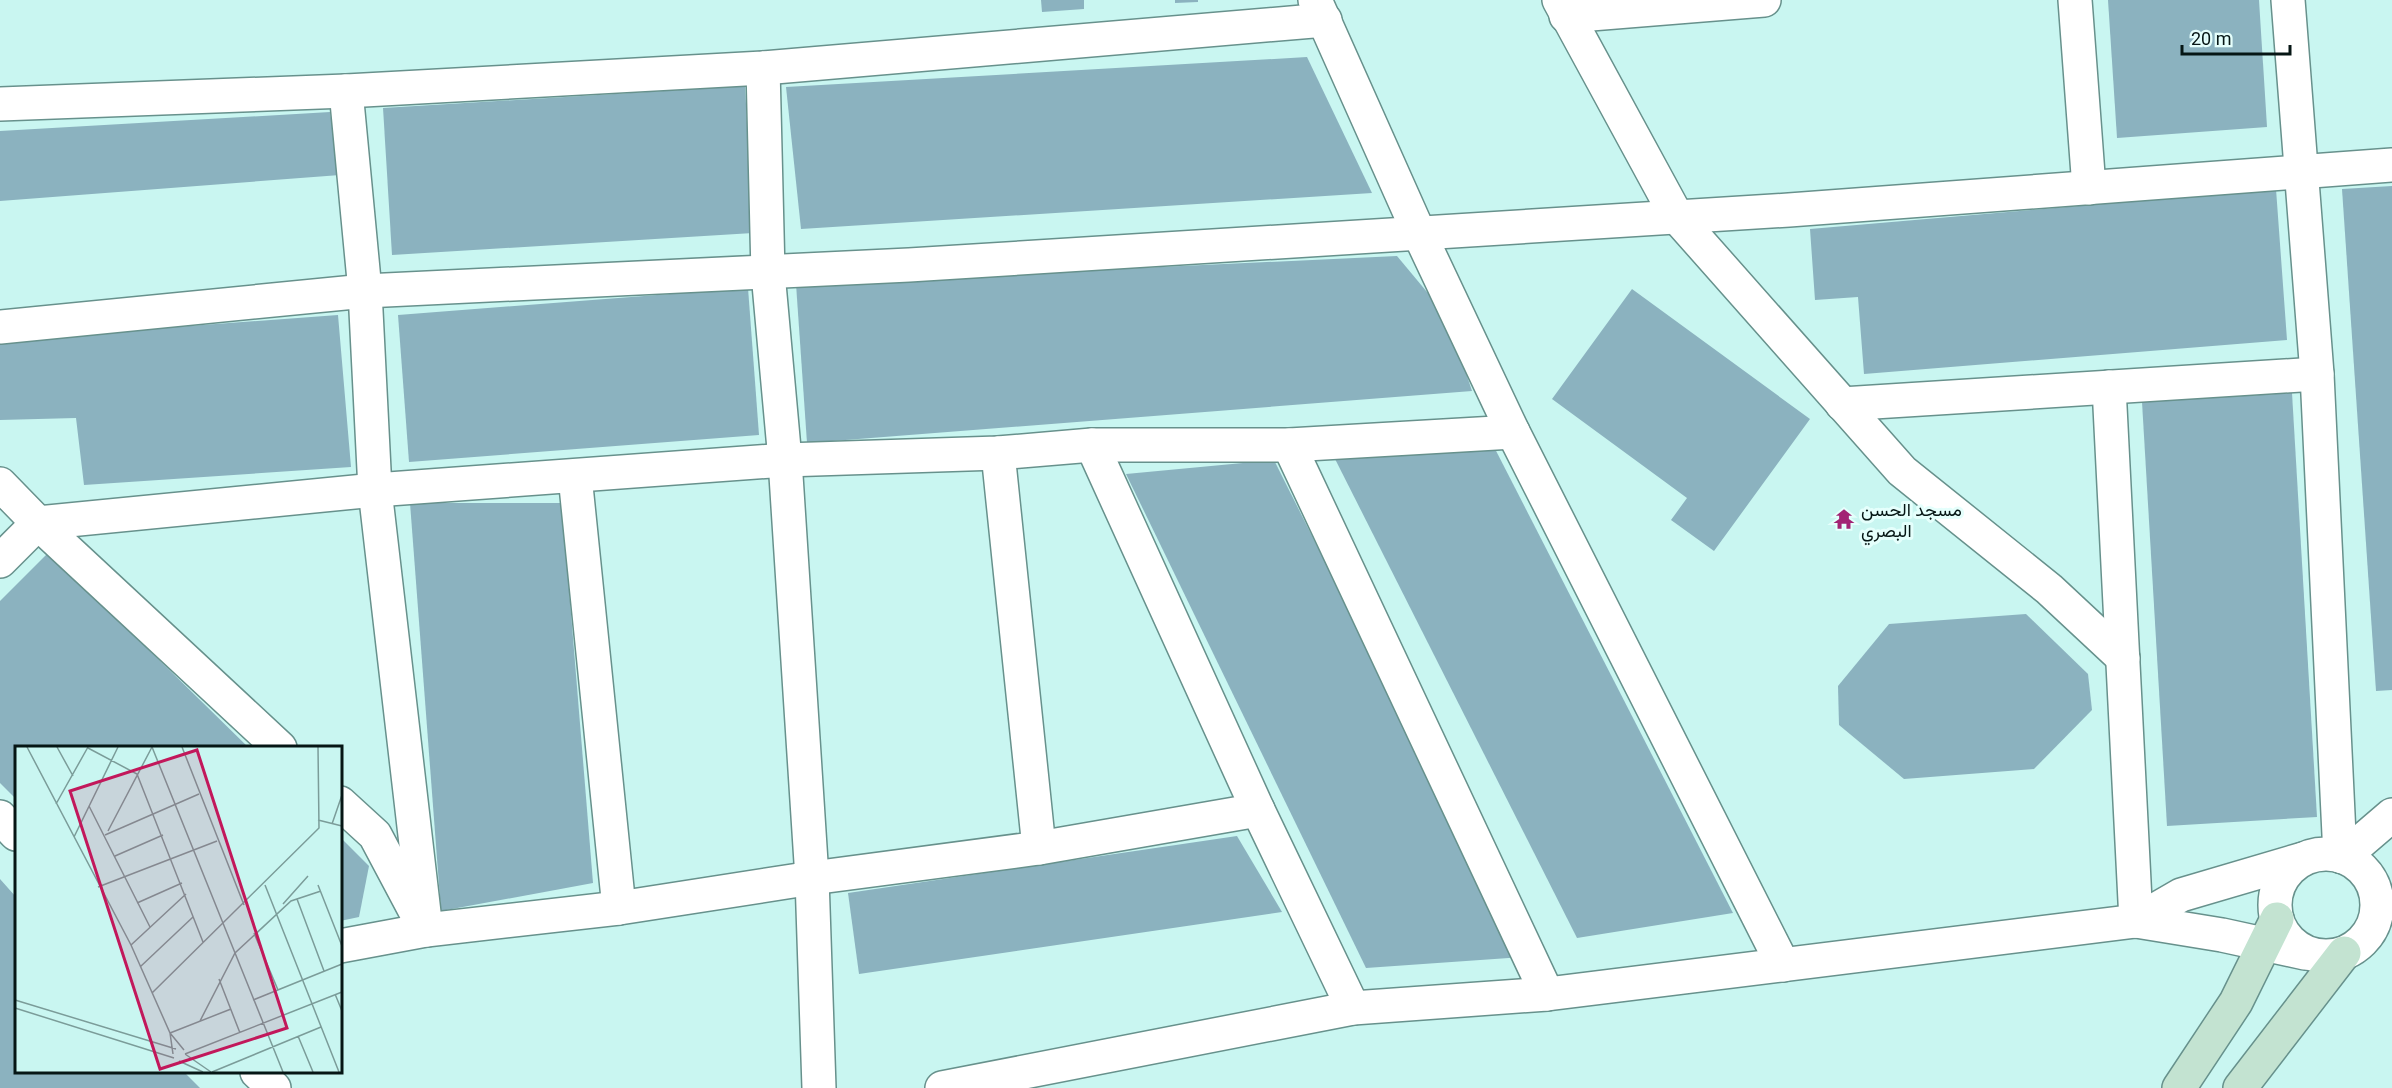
<svg xmlns="http://www.w3.org/2000/svg" width="2392" height="1088" font-family="Roboto,Vazirmatn,sans-serif">
	<style>
		.building { fill: #8bb2bf }
		.lines { fill: none; stroke-linecap: round; stroke-linejoin: round }
		.minor-casing { stroke: #67918c; stroke-width: 36 }
		.secondary-casing { stroke: #67918c; stroke-width: 36 }
		.minor { stroke: #fff; stroke-width: 33 }
		.secondary { stroke: #c3e3d1; stroke-width: 33 }
		.labels { text-anchor: middle; dominant-baseline: central; stroke-width: 6; stroke-linejoin: round; paint-order: stroke }
		.poi-label { font-size: 18px; fill: #061615; stroke: #e5fffc; text-anchor: start }
		.inset-road { fill: none; stroke: #7b9c99; stroke-width: 1.5 }
		.view { fill: #c2185b; fill-opacity: 0.15; stroke: #c2185b; stroke-width: 3 }
		.inset-edge { fill: none; stroke: #061615; stroke-width: 3 }
	</style>
	<rect width="100%" height="100%" fill="#c9f6f1"/>
	<!-- building -->
	<g class="building">
		<polygon points="1041,0 1084,0 1084,9 1042,12"/>
		<polygon points="1175,0 1198,0 1198,2 1175,3"/>
		<polygon points="2108,0 2259,0 2267,127 2117,138"/>
		<polygon points="1307,57 1372,193 801,229 786,87"/>
		<polygon points="745,86 753,233 392,255 383,108"/>
		<polygon points="330,112 340,175 0,201 0,131"/>
		<polygon points="2392,186 2392,690 2376,691 2342,189"/>
		<polygon points="2276,189 2287,340 1864,374 1858,297 1815,300 1810,229"/>
		<polygon points="1397,256 1447,316 1472,391 807,443 796,284"/>
		<polygon points="748,288 759,435 409,462 398,315"/>
		<polygon points="1632,289 1810,419 1714,551 1671,520 1687,498 1552,399"/>
		<polygon points="338,315 351,467 84,485 76,418 0,420 0,340"/>
		<polygon points="2292,393 2317,817 2167,826 2142,402"/>
		<polygon points="1492,443 1733,913 1577,938 1333,455"/>
		<polygon points="1274,460 1523,957 1366,968 1126,474"/>
		<polygon points="410,503 562,503 593,883 441,911"/>
		<polygon points="49,552 249,748 16,748 16,799 0,783 0,601"/>
		<polygon points="2026,614 2088,674 2092,710 2034,769 1904,779 1839,725 1838,686 1889,624"/>
		<polygon points="1237,836 1282,912 859,974 848,893"/>
		<polygon points="340,837 369,866 359,917 340,921"/>
		<polygon points="0,879 16,897 16,1072 184,1072 200,1088 0,1088"/>
	</g>
	<g class="lines">
		<!-- minor casing -->
		<g class="minor-casing">
			<g id="minor">
				<polyline points="1315,0 1419,233 1513,432 1783,965"/>
				<polyline points="1559,0 1677,217 1902,471 2049,589 2123,658"/>
				<polyline points="2075,0 2089,188"/>
				<polyline points="2288,0 2317,374 2340,856"/>
				<polyline points="1566,16 1764,0"/>
				<polyline points="763,68 768,273 785,460 812,878 819,1088"/>
				<polyline points="346,91 365,291 375,490 426,930"/>
				<polyline points="0,104 346,91 763,68 1325,20"/>
				<polyline points="0,327 365,291 909,265 1789,210 2392,165"/>
				<polyline points="2109,387 2136,921"/>
				<polyline points="1842,404 2317,374"/>
				<polyline points="1092,445 1258,810 1353,1008"/>
				<polyline points="1289,445 1547,994"/>
				<polyline points="998,453 1039,848"/>
				<polyline points="575,476 619,908"/>
				<polyline points="0,484 38,523 280,748"/>
				<polyline points="0,561 38,523 375,490 785,460 998,453 1092,445 1289,445 1513,432"/>
				<polyline points="340,803 375,835 418,916"/>
				<polyline points="0,817 16,834"/>
				<circle cx="2326" cy="905" r="51"/>
				<polyline points="2343,857 2392,815"/>
				<polyline points="2136,921 2181,895 2303,859"/>
				<polyline points="340,946 426,930 619,908 812,878 1039,848 1258,810"/>
				<polyline points="257,1072 274,1088"/>
				<polyline points="942,1088 1353,1008 1547,994 2136,921 2222,935 2305,953"/>
			</g>
		</g>
		<!-- secondary casing -->
		<g class="secondary-casing">
			<g id="secondary">
				<polyline points="2179,1088 2236,1002 2277,919"/>
				<polyline points="2240,1088 2344,953"/>
			</g>
		</g>
		<!-- minor -->
		<use href="#minor" class="minor"/>
		<!-- secondary -->
		<use href="#secondary" class="secondary"/>
	</g>
	<!-- icons -->
	<defs>
		<g id="temple-bare" transform="scale(1.62)"><path d="M0-6L5-2H3V0L6.5 2.5H4V6H1.5V3h-3V6H-4V2.5H-6.5L-3 0V-2H-5Z" fill="#a22374" stroke="#e5fffc" stroke-width="2.5" paint-order="stroke"/></g>
	</defs>
	<g fill-rule="evenodd">
		<use href="#temple-bare" x="1844" y="519"/>
	</g>
	<g class="labels">
		<!-- poi labels -->
		<g class="poi-label">
			<text x="1861" y="509">مسجد الحسن<tspan x="1861" dy="21">البصري</tspan></text>
		</g>
	</g>
	<!-- overview -->
	<g transform="translate(15 746)">
		<rect width="327" height="327" fill="#c9f6f1"/>
		<path class="inset-road" d="M12 1 116 199 155 287 158 308M42 1 58 30M137 1 268 326M167 1 229 159M73 2 122 28 188 196M41 58 73 1M74 60 135 181M303 74 327 80M317 78 327 49M93 85 137 1M90 89 184 48M59 91 103 1M100 110 148 89M250 139 324 326M303 139 327 200M83 141 202 95M282 153 309 225M122 157 167 137M268 158 293 130M239 187 263 244M116 199 171 148M125 221 178 171M204 233 225 287M137 247 304 82 303 1M320 248 327 265M0 254 161 303M238 254 327 218M0 262 159 312M185 275 220 207 276 155 306 145M155 287 216 263M155 287 169 304M283 290 298 326M170 308 327 246M170 308 196 326M164 315 188 326M197 326 306 281"/>
		<path class="view" d="M182 4 272 282 145 323 55 45Z"/>
		<rect width="327" height="327" class="inset-edge"/>
	</g>
	<!-- scale -->
	<path d="M2182 45v9h108v-9" fill="none" stroke="#061615" stroke-width="3"/>
	<text x="2191" y="45" font-size="18" fill="#061615" stroke="#e5fffc" stroke-width="4.5" paint-order="stroke">20 m</text>
</svg>
